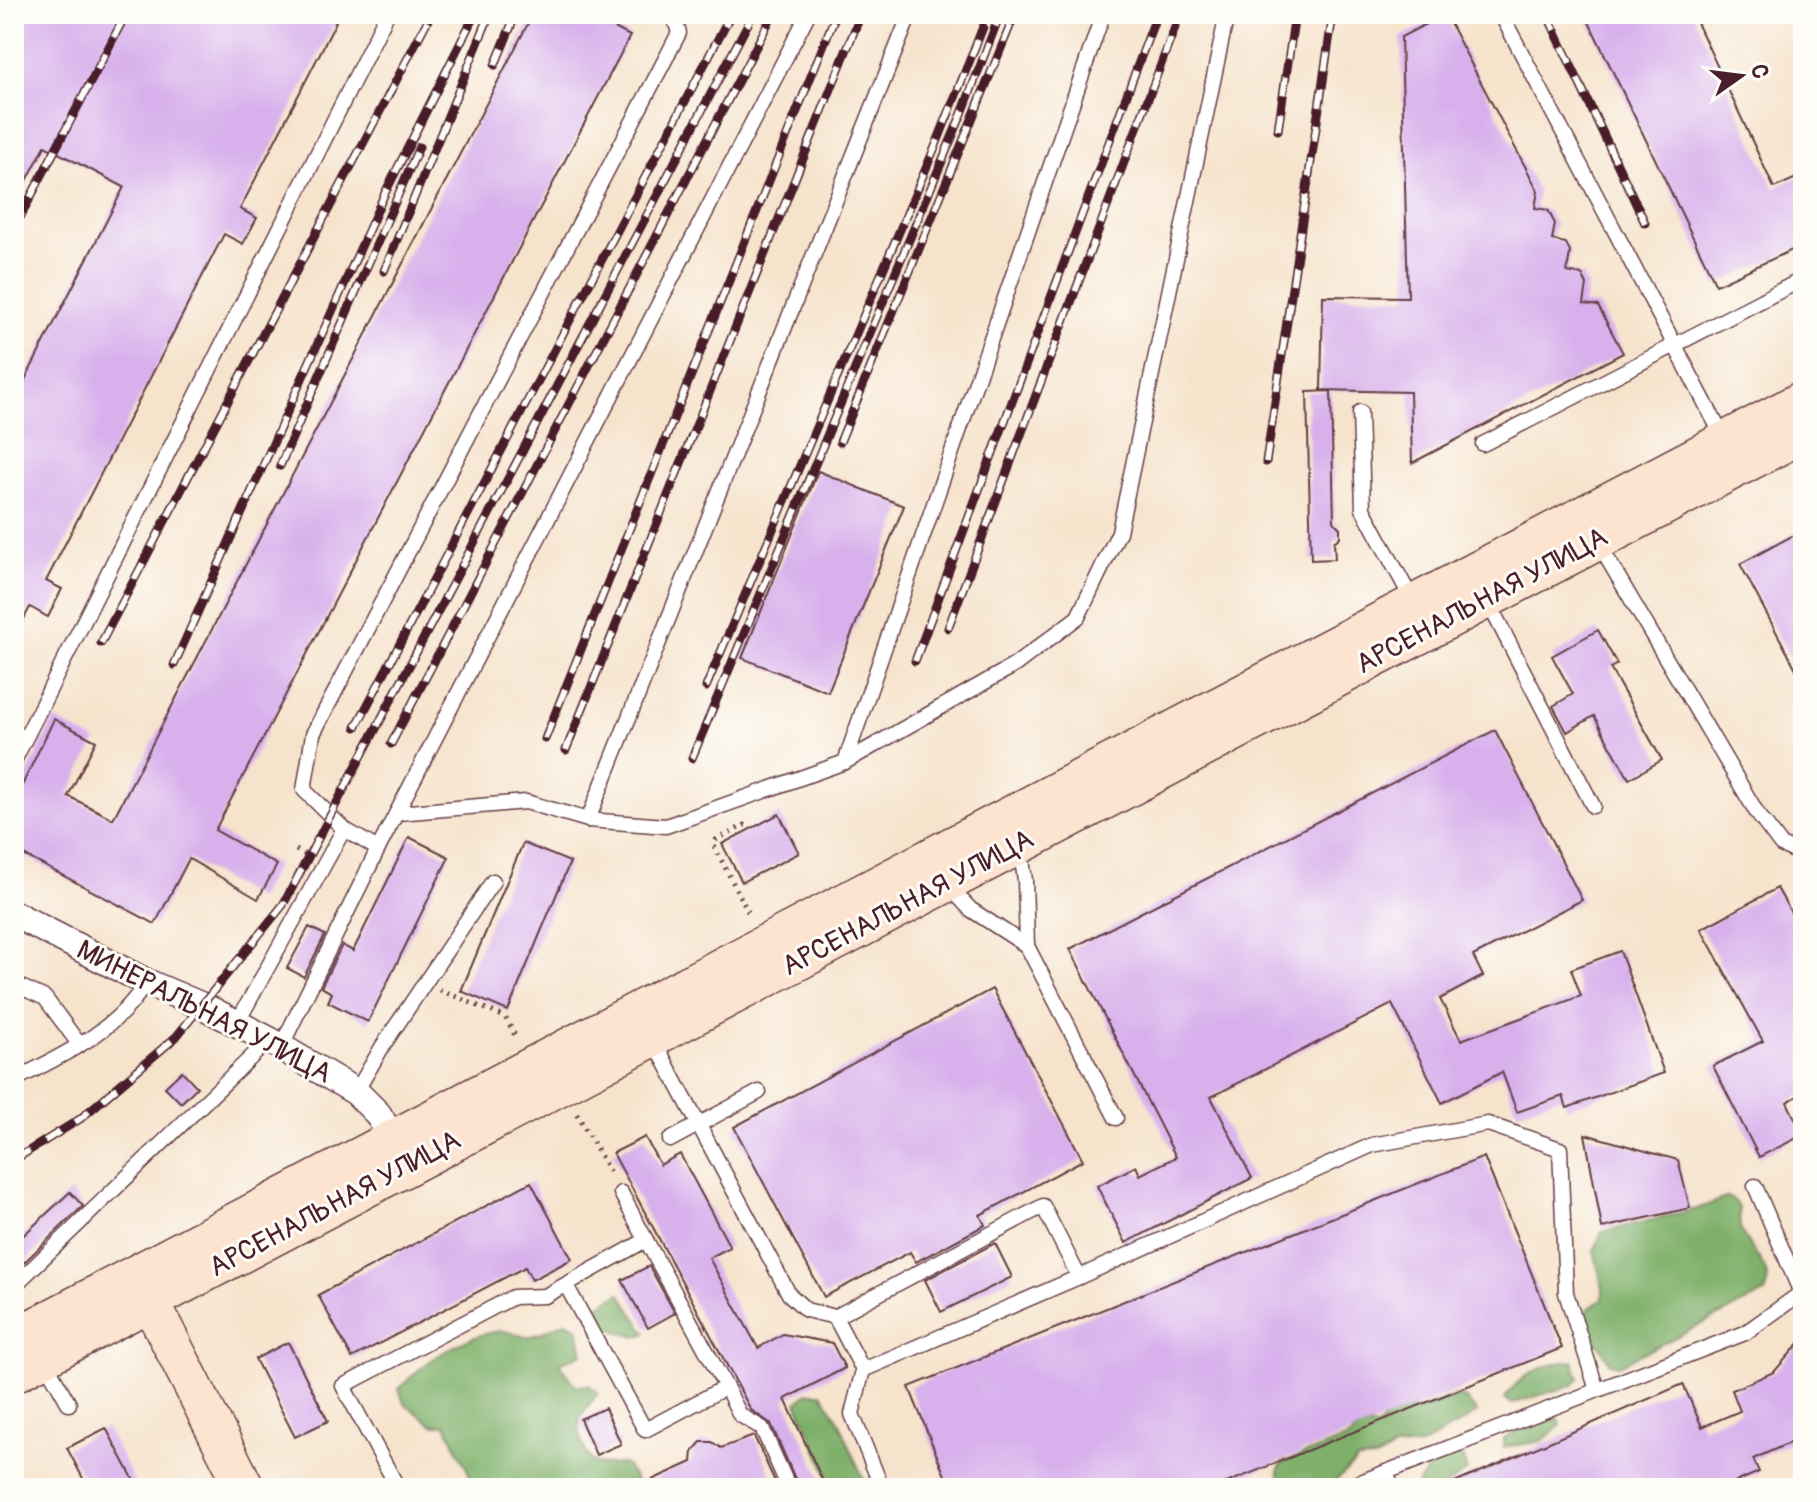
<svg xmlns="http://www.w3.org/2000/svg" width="1817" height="1502" font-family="Pangolin,sans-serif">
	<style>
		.forest { fill: #7fb06a; stroke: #64684a; stroke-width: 2 }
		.building { fill: #d8b0ec }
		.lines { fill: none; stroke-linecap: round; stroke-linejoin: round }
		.lane-casing { stroke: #643c43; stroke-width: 17 }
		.street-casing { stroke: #643c43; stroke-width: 29 }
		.secondary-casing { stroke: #643c43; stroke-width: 41 }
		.path { stroke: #643c43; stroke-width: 5; stroke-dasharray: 2 6; stroke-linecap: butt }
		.lane { stroke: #fff; stroke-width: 14 }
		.street { stroke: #fff; stroke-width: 26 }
		.secondary { stroke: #fde4d0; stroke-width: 38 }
		.rail-casing { stroke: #4a1f2b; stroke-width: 9 }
		.rail { stroke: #fdfcf7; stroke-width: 6; stroke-dasharray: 18; stroke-linecap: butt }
		.labels { text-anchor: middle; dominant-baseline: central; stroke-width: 6; stroke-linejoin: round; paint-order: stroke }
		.street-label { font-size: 28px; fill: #4a1f2b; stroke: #fdfcf7 }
	</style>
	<rect width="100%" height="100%" fill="#fdfcf7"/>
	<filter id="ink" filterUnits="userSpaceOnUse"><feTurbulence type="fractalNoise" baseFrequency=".0125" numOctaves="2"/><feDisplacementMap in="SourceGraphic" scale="16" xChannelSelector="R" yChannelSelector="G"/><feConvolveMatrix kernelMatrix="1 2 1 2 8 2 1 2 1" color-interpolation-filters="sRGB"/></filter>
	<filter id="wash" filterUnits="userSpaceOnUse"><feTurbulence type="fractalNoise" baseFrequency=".006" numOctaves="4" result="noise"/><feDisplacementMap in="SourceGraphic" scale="32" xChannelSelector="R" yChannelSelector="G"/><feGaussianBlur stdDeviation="1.8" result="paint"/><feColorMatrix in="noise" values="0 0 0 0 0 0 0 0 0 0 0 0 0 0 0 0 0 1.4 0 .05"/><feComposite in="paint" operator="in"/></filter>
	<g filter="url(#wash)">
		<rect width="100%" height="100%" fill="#f6e3cc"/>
		<!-- forest -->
		<g class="forest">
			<path d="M1728 1197C1746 1206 1736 1216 1741 1230 1749 1251 1776 1269 1765 1293L1619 1365 1610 1363 1584 1320 1587 1310 1603 1298V1288L1594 1251 1602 1232 1697 1209Z"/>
			<polygon points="620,1293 646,1333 637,1337 600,1326 597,1307"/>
			<path d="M565 1322 578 1328 583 1353 559 1363 576 1386 589 1385 598 1393 580 1417C578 1430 583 1460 598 1464 606 1466 617 1464 625 1464L641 1488H476L446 1425H433L404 1403 399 1389C425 1361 462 1336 500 1331 510 1330 521 1338 531 1336 542 1334 555 1326 565 1322Z"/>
			<path d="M1573 1361 1579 1378 1573 1385 1512 1404 1505 1398C1520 1374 1546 1363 1573 1361Z"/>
			<polygon points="807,1393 822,1393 839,1421 867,1488 833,1488 797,1402"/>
			<path d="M1456 1396 1465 1398 1477 1413 1421 1446 1394 1448 1376 1459 1357 1460C1329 1492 1322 1488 1281 1488L1278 1471 1282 1463 1348 1438 1361 1426 1378 1427 1393 1407 1419 1410Z"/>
			<polygon points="1558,1417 1561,1425 1542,1441 1504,1447 1504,1439 1520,1429"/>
			<polygon points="1452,1452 1461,1452 1467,1471 1442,1488 1416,1488 1434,1460"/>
		</g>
		<g id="blocks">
			<!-- building -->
			<g class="building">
				<polygon points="14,14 321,14 336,22 240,209 257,218 243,244 224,234 46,581 62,589 48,617 30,607 14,638 14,401 124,187 45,146 14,205"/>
				<polygon points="533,14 587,14 630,36 215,830 277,865 258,899 189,859 155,924 14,850 14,802 54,719 96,741 68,796 113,819"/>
				<polygon points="1445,14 1538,191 1535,208 1548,210 1555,224 1552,240 1566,243 1570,252 1567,272 1582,275 1587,285 1584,304 1598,306 1623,353 1412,463 1410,392 1321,390 1323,296 1408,297 1401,37"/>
				<polygon points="1585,14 1693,14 1774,188 1803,175 1803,245 1716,285"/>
				<polygon points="1331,391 1334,522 1340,528 1340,537 1334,542 1335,559 1311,560 1307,392"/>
				<polygon points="818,471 904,506 828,692 742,658"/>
				<polygon points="1803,530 1803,682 1740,564"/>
				<polygon points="1598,630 1617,664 1610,668 1662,760 1629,779 1594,716 1567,732 1553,706 1573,694 1552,656"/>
				<polygon points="1495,730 1582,900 1473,956 1483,976 1440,999 1461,1040 1581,996 1571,969 1620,951 1664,1073 1567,1108 1563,1096 1517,1112 1502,1072 1442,1103 1392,1004 1211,1097 1252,1178 1126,1243 1097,1186 1136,1166 1140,1175 1176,1157 1070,949"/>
				<polygon points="779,814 799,853 742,882 722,844"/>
				<polygon points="409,837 449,857 368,1022 328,1002 332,993 321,987 342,945 353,951"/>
				<polygon points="523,843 570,862 508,1011 461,991"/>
				<polygon points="1777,888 1803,934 1803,1093 1787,1102 1803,1135 1759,1157 1713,1066 1763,1041 1701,929"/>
				<polygon points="309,927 325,935 304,977 287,968"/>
				<polygon points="992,989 1083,1160 980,1215 985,1225 916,1262 910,1252 824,1297 734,1127"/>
				<polygon points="182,1071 197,1087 181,1103 165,1087"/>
				<polygon points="1585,1134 1678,1160 1690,1208 1602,1228"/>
				<polygon points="645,1137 660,1165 680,1154 730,1247 709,1258 758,1348 783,1334 832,1343 845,1368 785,1399 826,1488 799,1488 771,1424 751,1410 613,1153"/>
				<polygon points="1484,1157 1562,1348 1214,1488 950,1488 909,1387"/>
				<polygon points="531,1182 572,1259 532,1280 525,1267 352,1358 318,1295"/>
				<polygon points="70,1192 83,1206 14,1272 14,1244"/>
				<polygon points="995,1243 1012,1277 941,1312 925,1280"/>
				<polygon points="649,1266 675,1313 648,1328 622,1280"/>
				<polygon points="1803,1339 1803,1437 1753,1459 1759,1472 1722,1488 1443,1488 1683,1384 1702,1427 1740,1411 1732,1390 1774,1372"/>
				<polygon points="288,1342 328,1421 295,1437 255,1359"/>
				<polygon points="605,1408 621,1444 596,1455 580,1419"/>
				<polygon points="106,1428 138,1488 88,1488 67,1448"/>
				<polygon points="754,1436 778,1488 634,1488 692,1462 693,1451 701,1442 712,1442 721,1448"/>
			</g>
		</g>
	</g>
	<g filter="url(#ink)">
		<use href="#blocks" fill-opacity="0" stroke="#643c43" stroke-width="2"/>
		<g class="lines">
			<!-- lane casing -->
			<g class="lane-casing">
				<g id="lane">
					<polyline points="1501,14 1724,439"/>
					<polyline points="1360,412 1363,509 1414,603"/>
					<polyline points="1483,444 1803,279"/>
					<polyline points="1597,541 1757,813 1781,845 1803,855"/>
					<polyline points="1488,602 1593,806"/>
					<polyline points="14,761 387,14"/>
					<polyline points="845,762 1015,665 1078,617 1119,532 1227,14"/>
					<polyline points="398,813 526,802 588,820 666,826 845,762 1103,14"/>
					<polyline points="588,820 910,14"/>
					<polyline points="378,849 344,829 304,790 313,734 679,33 673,14"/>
					<polyline points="948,885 970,909 1027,946 1025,880 1020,847"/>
					<polyline points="1027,946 1116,1118"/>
					<polyline points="14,984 45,998 79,1044"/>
					<polyline points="237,1023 344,829"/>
					<polyline points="653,1039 789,1294 806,1310 835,1317 863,1370 852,1414 882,1488"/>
					<polyline points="281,1047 378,849 808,14"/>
					<path d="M14 1080C61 1056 119 1030 146 982"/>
					<polyline points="356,1092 382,1047 493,881"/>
					<polyline points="670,1140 759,1092"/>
					<polyline points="566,1285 645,1430 726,1387 646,1240"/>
					<polyline points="14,1286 269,1040"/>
					<polyline points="835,1317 1043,1206 1079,1277"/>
					<polyline points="43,1358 69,1404"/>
					<polyline points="863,1370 1079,1277 1372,1145 1488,1124 1560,1149 1566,1293 1597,1390"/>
					<polyline points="726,1387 740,1415 762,1428 789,1488"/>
					<polyline points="1386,1472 1392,1488"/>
					<polyline points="398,1488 343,1386 513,1297 545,1296 646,1240 621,1193"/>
					<polyline points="1345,1488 1745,1333 1801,1293 1755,1186"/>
				</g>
			</g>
			<!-- street casing -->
			<g class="street-casing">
				<polyline id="street" points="14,914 146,982 207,1008 269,1040 356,1092 378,1114 400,1151"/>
			</g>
			<!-- secondary casing -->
			<g class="secondary-casing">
				<g id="secondary">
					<polyline points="139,1280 245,1488"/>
					<polyline points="14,1338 1803,400"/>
					<polyline points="14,1373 1803,433"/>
				</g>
			</g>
			<!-- path -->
			<g class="path">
				<polyline points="296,850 310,857"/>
				<polyline points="748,912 714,846 716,840 745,825 751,829"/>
				<polyline points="440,990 505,1017 517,1039"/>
				<polyline points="577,1114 612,1176"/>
			</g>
			<!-- lane -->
			<use href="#lane" class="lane"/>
			<!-- street -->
			<use href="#street" class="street"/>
			<!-- secondary -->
			<use href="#secondary" class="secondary"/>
			<!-- rail casing -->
			<g class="rail-casing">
				<g id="rail">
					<polyline points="1547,14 1645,223"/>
					<polyline points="495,65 516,14"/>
					<polyline points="1278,130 1295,14"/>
					<polyline points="14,229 126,14"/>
					<polyline points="384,271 490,14"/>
					<polyline points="840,442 1015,14"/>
					<polyline points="1266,462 1333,14"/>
					<polyline points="280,466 419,147"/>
					<polyline points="948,628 1180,14"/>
					<polyline points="101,643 431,14"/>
					<polyline points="915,661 1157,14"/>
					<polyline points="174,665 385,193 475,14"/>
					<polyline points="706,687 938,140 983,27"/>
					<polyline points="356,727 731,14"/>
					<polyline points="545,739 836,14"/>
					<polyline points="391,744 773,14"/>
					<polyline points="566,750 861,14"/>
					<polyline points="692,758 963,111 1000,14"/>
					<polyline points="14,1160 80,1119 176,1037 283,905 753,14"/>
				</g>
			</g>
			<!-- rail -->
			<use href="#rail" class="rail"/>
		</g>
	</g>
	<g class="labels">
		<!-- street labels -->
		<g class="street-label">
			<text transform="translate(1482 601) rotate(-28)">АРСЕНАЛЬНАЯ УЛИЦА</text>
			<text transform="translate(908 903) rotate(-28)">АРСЕНАЛЬНАЯ УЛИЦА</text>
			<text transform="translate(204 1012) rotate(27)">МИНЕРАЛЬНАЯ УЛИЦА</text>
			<text transform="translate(335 1204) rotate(-28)">АРСЕНАЛЬНАЯ УЛИЦА</text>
		</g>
	</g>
	<!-- margin -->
	<rect width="1817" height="1502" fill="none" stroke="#fdfcf7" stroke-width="48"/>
	<!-- north arrow -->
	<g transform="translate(1741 76) rotate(76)" stroke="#fdfcf7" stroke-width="6" paint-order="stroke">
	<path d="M0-6L14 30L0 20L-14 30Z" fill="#4a1f2b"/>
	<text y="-12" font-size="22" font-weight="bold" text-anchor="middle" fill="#4a1f2b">С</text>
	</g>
</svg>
